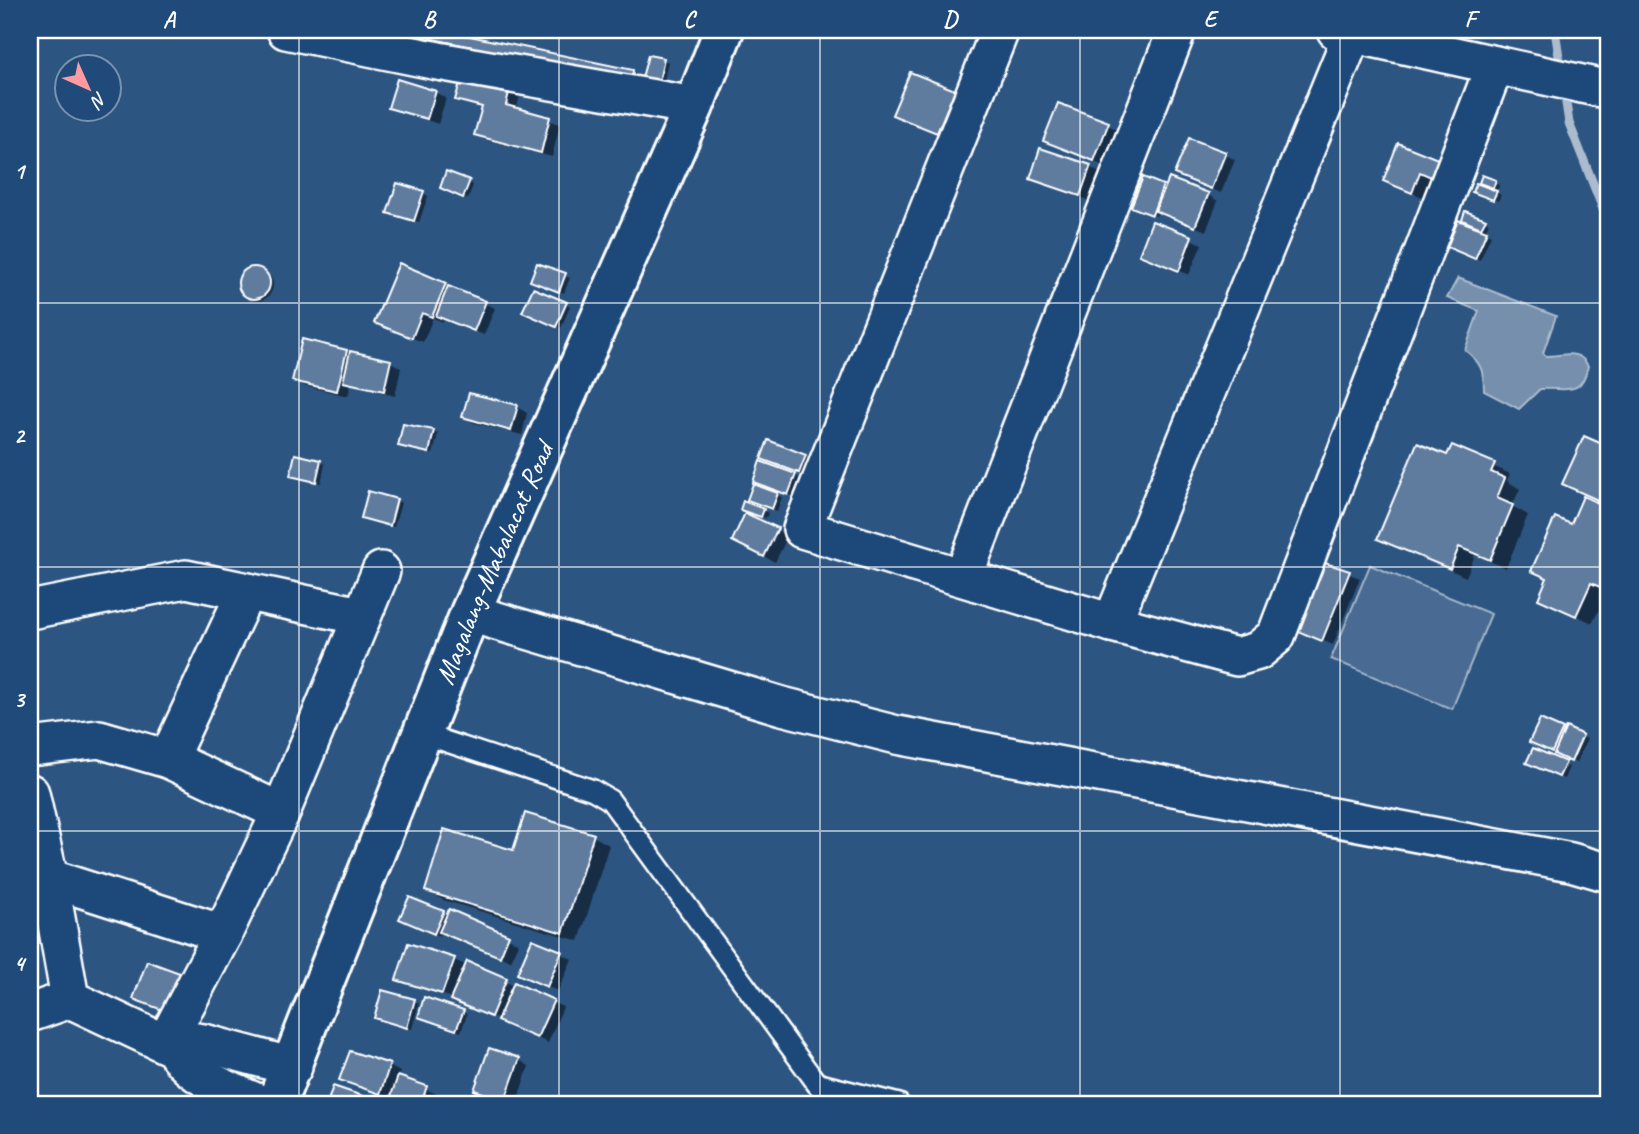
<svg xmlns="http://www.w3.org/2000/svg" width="1639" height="1134" font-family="Caveat,sans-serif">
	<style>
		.green { fill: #486b92; stroke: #a4b5c8; stroke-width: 2 }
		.water { fill: #748fad; stroke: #acbcce; stroke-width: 2 }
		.shadow { fill: #0007 }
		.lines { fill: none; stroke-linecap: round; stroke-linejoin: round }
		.stream { stroke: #acbcce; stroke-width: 9 }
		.building { fill: #5e7c9f; stroke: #fff; stroke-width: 2 }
		.lane-casing { stroke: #fff; stroke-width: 24 }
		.street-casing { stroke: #fff; stroke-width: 42 }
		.primary-casing { stroke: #fff; stroke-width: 44 }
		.lane { stroke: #1f4a7a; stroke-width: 19 }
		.street { stroke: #1f4a7a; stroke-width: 37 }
		.primary { stroke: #1f4a7a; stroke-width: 38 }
		.grid { fill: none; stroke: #fff; stroke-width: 2; stroke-opacity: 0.55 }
		.labels { text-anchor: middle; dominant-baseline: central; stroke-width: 5; stroke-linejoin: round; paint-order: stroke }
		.street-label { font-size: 28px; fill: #fff; stroke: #1f4a7a }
		.neatline { fill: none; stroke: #fff; stroke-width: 2.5 }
		.grid-label { font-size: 23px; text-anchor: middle; font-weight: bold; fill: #fff }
	</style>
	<rect width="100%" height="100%" fill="#2c5582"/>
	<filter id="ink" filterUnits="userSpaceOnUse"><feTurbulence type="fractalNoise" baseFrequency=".0143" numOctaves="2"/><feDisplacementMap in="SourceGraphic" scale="14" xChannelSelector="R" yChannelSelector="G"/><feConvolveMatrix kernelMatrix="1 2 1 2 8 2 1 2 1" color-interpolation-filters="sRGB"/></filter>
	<g filter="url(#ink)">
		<!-- green -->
		<polygon class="green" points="1370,565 1491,614 1452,709 1331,659"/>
		<!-- water -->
		<path class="water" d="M1458 278 1556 316 1543 353 1546 356C1563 356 1579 348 1588 366 1581 398 1566 387 1540 389L1519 409 1484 391C1484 370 1481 363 1465 350L1479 311 1447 298Z"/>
		<!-- shadow -->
		<g class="shadow">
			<polygon points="387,30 433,30 633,71 637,74 636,81"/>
			<polygon points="674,30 697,30 694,37"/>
			<polygon points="664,60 668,62 663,84 649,80"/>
			<polygon points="510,90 520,96 516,110 560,124 552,157 486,140 476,134 483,109 458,99"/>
			<polygon points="435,92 446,98 438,124 390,107"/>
			<polygon points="954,92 964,98 947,137 905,120"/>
			<polygon points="1059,105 1119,130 1104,166 1045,141"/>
			<polygon points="1225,154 1235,160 1221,193 1176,174"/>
			<polygon points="1437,161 1447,167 1441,181 1431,177 1422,197 1385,180"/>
			<polygon points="1090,167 1100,173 1090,201 1032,178"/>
			<polygon points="1129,172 1166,189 1208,195 1218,201 1206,231 1159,211 1156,216 1138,209 1138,195 1127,190"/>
			<polygon points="1483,177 1499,185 1498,189 1491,189 1501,195 1498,201 1475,191"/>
			<polygon points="469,182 473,185 468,199 446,190"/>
			<polygon points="423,193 428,196 419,222 394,214"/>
			<polygon points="1466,213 1489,223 1485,232 1491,235 1480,260 1449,246"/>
			<polygon points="1153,223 1202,244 1189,275 1141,254"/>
			<polygon points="538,265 570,278 564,293 536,282"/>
			<polygon points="400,266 495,308 484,335 444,319 443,322 433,318 423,342 386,328"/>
			<circle cx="257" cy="285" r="16"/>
			<polygon points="566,304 570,306 561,328 529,314"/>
			<polygon points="304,341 391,362 401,368 395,396 351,384 348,396 304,386 294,380"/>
			<polygon points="517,407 527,413 522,435 474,423 464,417"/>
			<polygon points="433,432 438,434 433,454 400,446"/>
			<polygon points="1585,438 1609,449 1609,505 1575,490"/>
			<polygon points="769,443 810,459 804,475 768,461"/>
			<polygon points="1452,447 1510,474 1507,481 1520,489 1512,506 1528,515 1506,568 1475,555 1466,577 1379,538 1448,458"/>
			<polygon points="320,461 325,464 321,483 292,475"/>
			<polygon points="795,475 799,478 793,496 760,484"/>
			<polygon points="754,487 782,497 777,511 754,502"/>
			<polygon points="1584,499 1609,510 1609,592 1592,623 1540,598 1549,579 1533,570 1572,526"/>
			<polygon points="396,500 401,503 394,527 363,518"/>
			<polygon points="763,510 768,513 766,518 747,511"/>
			<polygon points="746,515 788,536 775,562 744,547"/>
			<polygon points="1317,562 1360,578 1333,645 1292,627"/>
			<polygon points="1541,721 1587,739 1576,763 1536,743"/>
			<polygon points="1565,764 1569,767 1564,779 1533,765"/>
			<polygon points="593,836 609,845 579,941 443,900 427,891 515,853"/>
			<polygon points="450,912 519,943 511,961 441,931 439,936 406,921 443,913 448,916"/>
			<polygon points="533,941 572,959 558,991 530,980"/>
			<polygon points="454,960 563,1007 548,1043 452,998 398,979"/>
			<polygon points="384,992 419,1003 412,1029 381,1020"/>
			<polygon points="463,1012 467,1014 461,1032 424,1019"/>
			<polygon points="351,1053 389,1066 400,1072 398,1078 437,1094 433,1104 390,1104 392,1099 341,1079"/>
			<polygon points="519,1060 529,1066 516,1104 476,1089"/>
		</g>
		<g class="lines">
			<!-- stream -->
			<g class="stream">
				<polyline points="1555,30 1561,70"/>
				<polyline points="1564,90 1569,123 1609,224"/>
			</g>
		</g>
		<!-- building -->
		<g class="building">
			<polygon points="389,30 441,30 633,70 632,80"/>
			<polygon points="648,55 664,58 659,82 642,78"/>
			<polygon points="910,72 955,90 937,133 892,115"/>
			<polygon points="462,76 510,88 506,105 550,117 541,153 474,135 482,107 455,100"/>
			<polygon points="397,79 436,91 427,119 388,108"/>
			<polygon points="1058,103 1109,122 1094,161 1043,141"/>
			<polygon points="1189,138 1226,152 1211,189 1174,174"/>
			<polygon points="1398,143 1438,159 1431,177 1420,172 1412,193 1383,181"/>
			<polygon points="1040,148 1091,165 1080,196 1030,179"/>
			<polygon points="446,171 470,180 463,198 440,188"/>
			<polygon points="1482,175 1496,180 1493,188 1479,183"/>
			<polygon points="1143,177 1163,185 1152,215 1131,207"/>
			<polygon points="1169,178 1209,193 1195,227 1155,211"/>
			<polygon points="397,183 424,191 414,221 387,213"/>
			<polygon points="1476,183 1497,191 1493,200 1472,192"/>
			<polygon points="1465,211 1486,219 1481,228 1462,220"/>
			<polygon points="1458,220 1487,231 1475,259 1447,247"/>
			<polygon points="1152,221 1192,236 1179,271 1139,255"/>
			<polygon points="399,263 446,283 432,317 422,313 412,338 374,323"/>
			<polygon points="537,263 566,273 559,292 530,281"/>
			<circle cx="254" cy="283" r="16"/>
			<polygon points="448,286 486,301 474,331 436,316"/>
			<polygon points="533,288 567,302 556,327 522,312"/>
			<polygon points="302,339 347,350 337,391 292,381"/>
			<polygon points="350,351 391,360 384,391 343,382"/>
			<polygon points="469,393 518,405 511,431 462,417"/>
			<polygon points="403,424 434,430 429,453 398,446"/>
			<polygon points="1584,436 1609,447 1609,485 1602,502 1562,484"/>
			<polygon points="768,440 806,455 799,473 761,459"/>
			<polygon points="1417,443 1447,455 1452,445 1495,463 1491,472 1505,478 1497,498 1513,505 1490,560 1459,547 1450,569 1377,539"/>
			<polygon points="295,454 321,460 316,482 290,476"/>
			<polygon points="760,461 796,474 788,495 753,482"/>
			<polygon points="753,484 778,493 772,509 747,500"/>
			<polygon points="368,491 397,499 390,526 361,518"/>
			<polygon points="1583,496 1609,508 1609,591 1591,583 1576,616 1538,599 1547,578 1531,571 1555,517 1571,524"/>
			<polygon points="743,501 764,509 761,517 740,510"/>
			<polygon points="745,513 778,528 764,557 732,541"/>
			<polygon points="1316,560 1350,571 1322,641 1290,628"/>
			<polygon points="1540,719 1563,729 1552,752 1529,742"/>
			<polygon points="1566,727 1583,735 1571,762 1554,754"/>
			<polygon points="1533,748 1566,762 1559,777 1526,763"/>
			<polygon points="525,813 594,834 563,933 425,891 444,829 513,850"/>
			<polygon points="409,897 444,911 434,934 399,919"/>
			<polygon points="449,909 509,935 500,957 439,932"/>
			<polygon points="532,939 562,951 547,987 517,974"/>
			<polygon points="408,943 455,958 442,994 396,980"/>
			<polygon points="147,961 188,976 173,1014 133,999"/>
			<polygon points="467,961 507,978 491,1017 450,1000"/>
			<polygon points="514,982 554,1000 537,1038 497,1021"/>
			<polygon points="382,990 415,999 407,1028 374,1018"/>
			<polygon points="424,997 464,1010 456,1030 418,1017"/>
			<polygon points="489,1048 520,1058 505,1100 474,1090"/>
			<polygon points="350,1051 390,1064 380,1094 339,1080"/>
			<polygon points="398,1076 427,1086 421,1104 388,1104"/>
			<polygon points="333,1086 386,1104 327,1104"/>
			<polygon points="146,1094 163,1101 162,1104 142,1104"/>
		</g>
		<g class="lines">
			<!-- lane casing -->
			<g class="lane-casing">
				<g id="lane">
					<polyline points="423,734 593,790 610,800 826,1096 823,1104"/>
					<polyline points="816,1083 899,1104"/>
				</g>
			</g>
			<!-- street casing -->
			<g class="street-casing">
				<g id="street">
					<polyline points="286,30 438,61 694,106"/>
					<polyline points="1000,30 802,529 1112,623 1237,657 1258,651 1276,636 1495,65"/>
					<polyline points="1336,30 1609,90"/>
					<polyline points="963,577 1177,30"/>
					<polyline points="30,610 186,579 361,616"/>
					<polyline points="470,613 782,706 897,735 1571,862 1609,873"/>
					<polyline points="1112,623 1354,30"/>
					<polyline points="30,747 99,739 168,759 281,812"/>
					<polyline points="168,759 246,592"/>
					<path d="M30 793 49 878 70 999 174 1048C190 1078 230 1090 260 1104"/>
					<polyline points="31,883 49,878 223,934"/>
					<polyline points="30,1013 70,999"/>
					<polyline points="165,1044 223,934 281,812 381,571"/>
					<polyline points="174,1048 190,1041 204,1043 293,1067"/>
				</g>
			</g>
			<!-- primary casing -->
			<g class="primary-casing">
				<g id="primary">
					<path id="s1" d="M276 1104 470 613 694 106 724 30"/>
				</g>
			</g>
			<!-- lane -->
			<use href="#lane" class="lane"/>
			<!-- street -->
			<use href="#street" class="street"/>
			<!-- primary -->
			<use href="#primary" class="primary"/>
		</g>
	</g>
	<!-- grid -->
	<path class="grid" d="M299 30V1104M559 30V1104M820 30V1104M1080 30V1104M1340 30V1104M30 303H1609M30 567H1609M30 831H1609"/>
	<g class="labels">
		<!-- street labels -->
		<g class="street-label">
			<text stroke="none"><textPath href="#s1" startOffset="583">Magalang-Mabalacat Road</textPath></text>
		</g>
	</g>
	<!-- margin -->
	<rect width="1639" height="1134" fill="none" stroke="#1f4a7a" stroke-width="77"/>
	<!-- north arrow -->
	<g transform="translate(88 88) rotate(135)"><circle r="33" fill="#1f4a7a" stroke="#7992af" stroke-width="2"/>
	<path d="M0-5L12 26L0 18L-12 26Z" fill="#ff9aa2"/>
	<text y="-10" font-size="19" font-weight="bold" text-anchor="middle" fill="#ffffff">N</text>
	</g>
	<rect x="38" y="38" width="1562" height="1058" class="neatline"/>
	<g class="grid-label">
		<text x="169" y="27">A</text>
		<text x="429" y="27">B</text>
		<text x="689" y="27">C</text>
		<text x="950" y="27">D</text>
		<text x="1210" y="27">E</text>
		<text x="1470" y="27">F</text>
		<text x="19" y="179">1</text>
		<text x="19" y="443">2</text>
		<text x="19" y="707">3</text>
		<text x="19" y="971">4</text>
	</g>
</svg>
